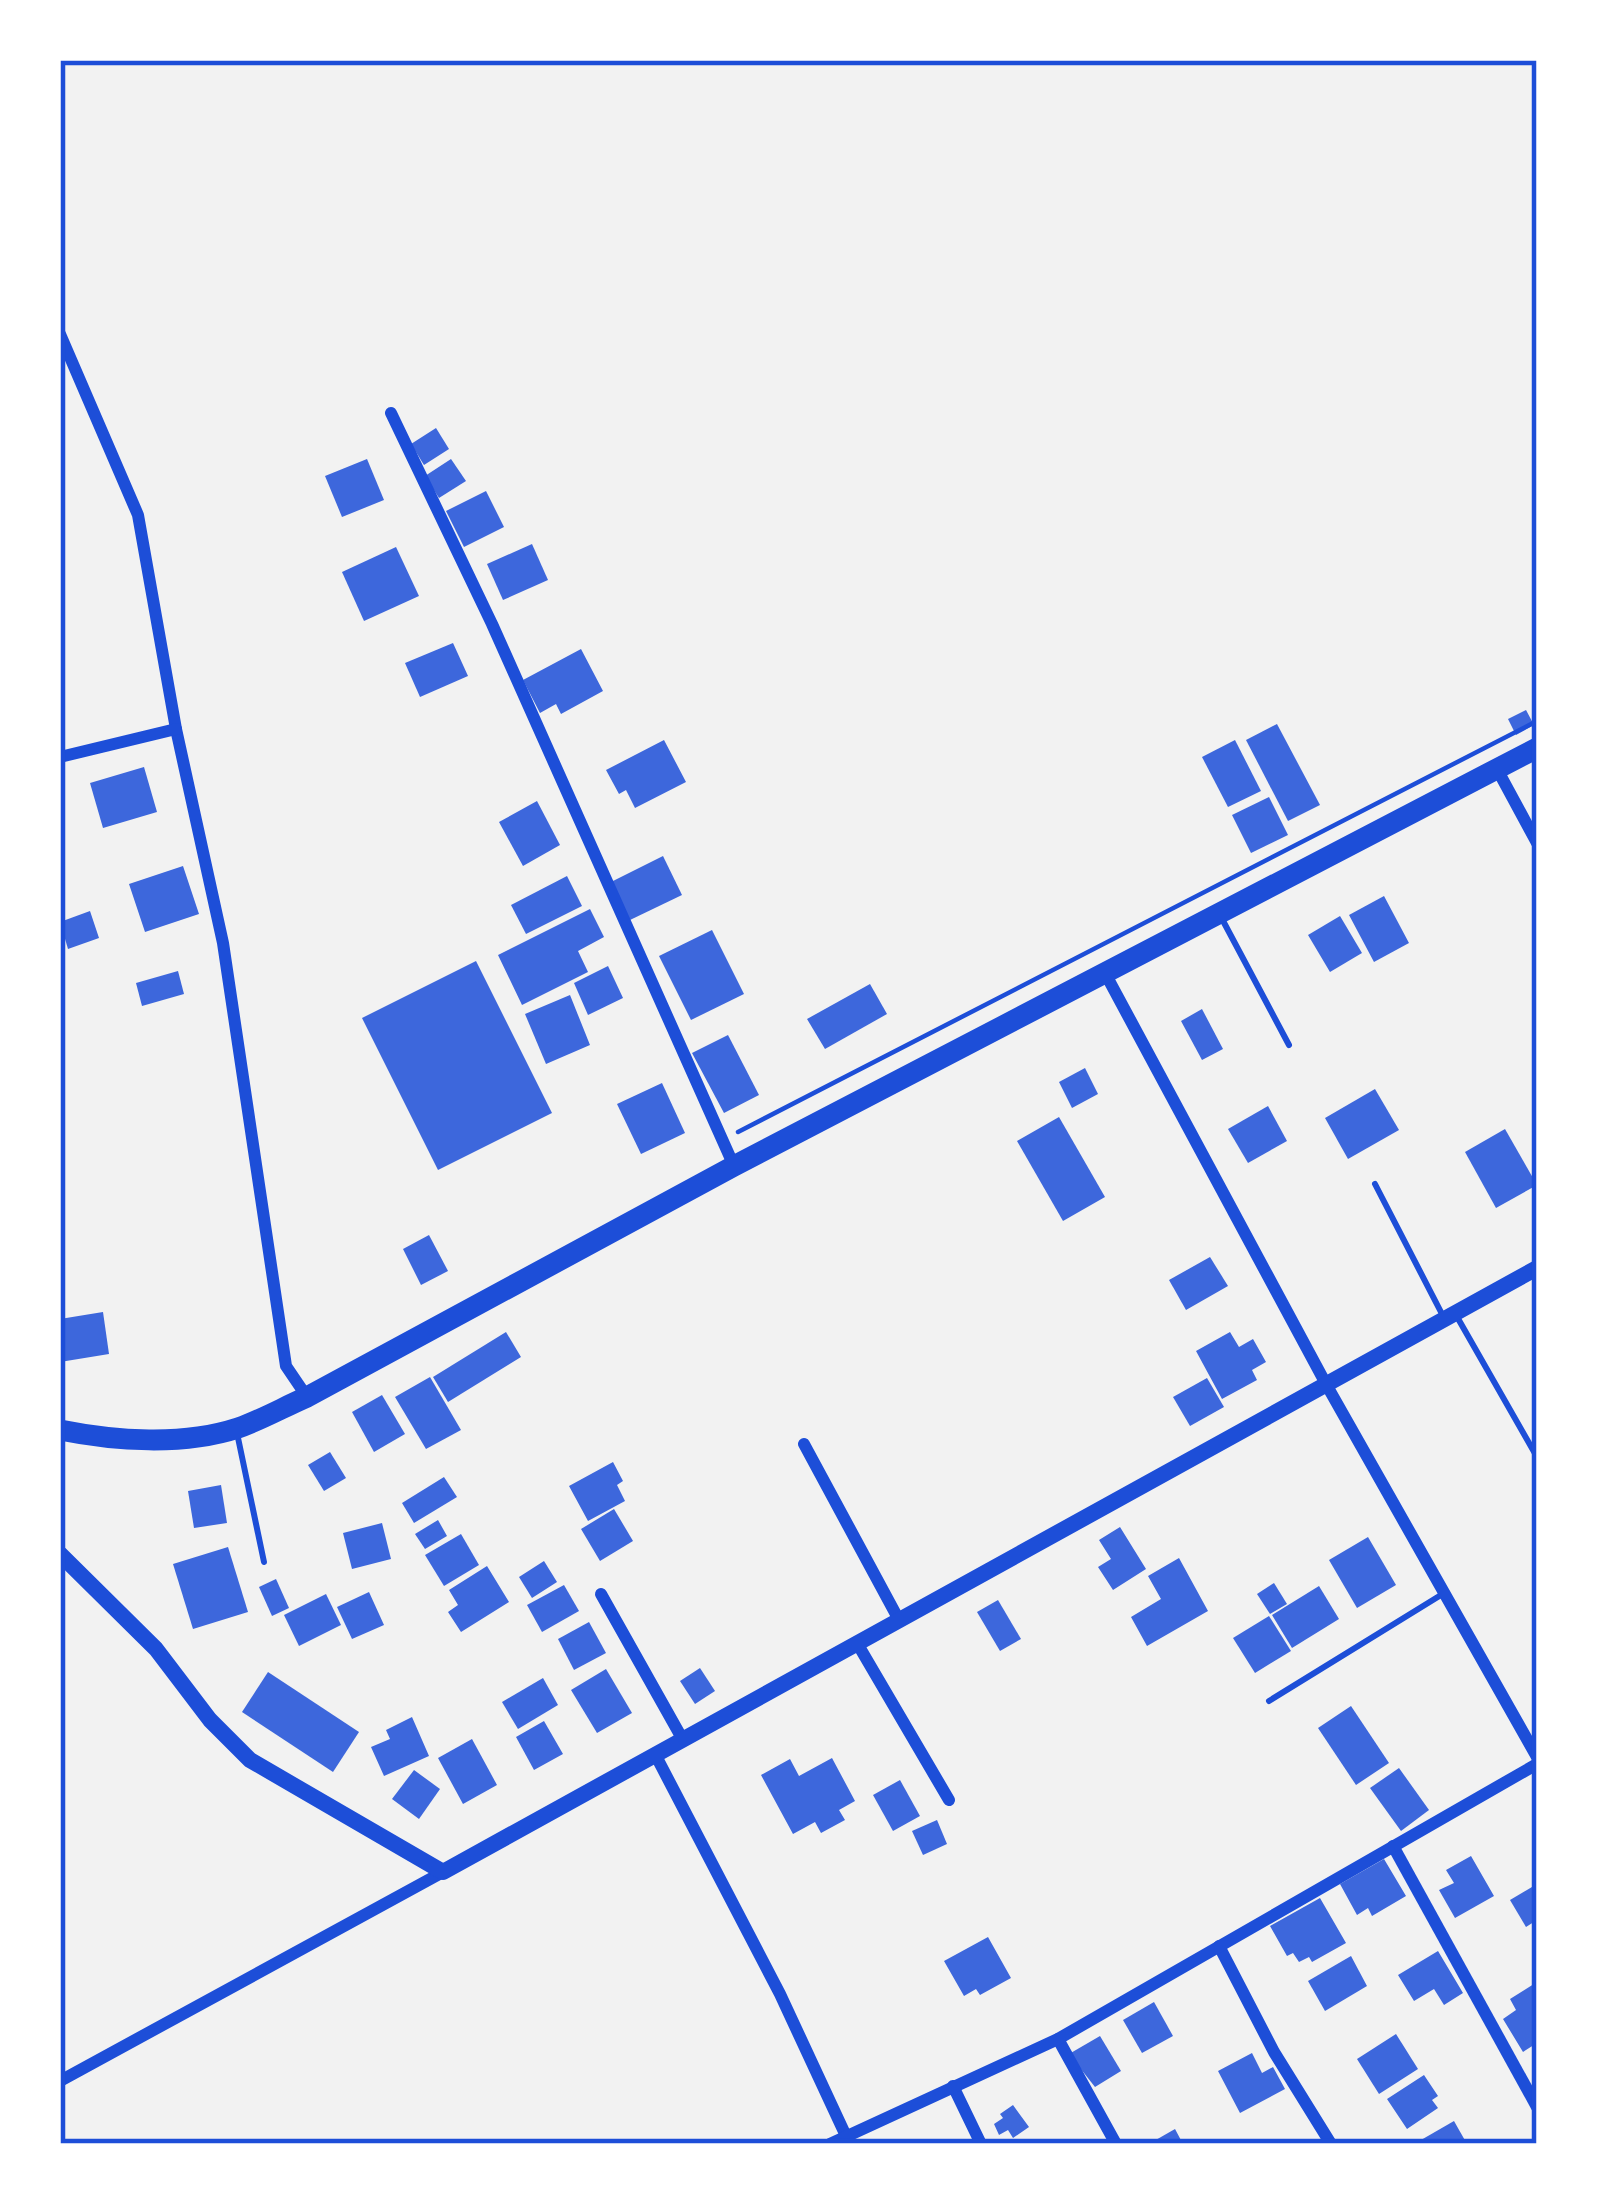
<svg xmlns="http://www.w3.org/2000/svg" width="1597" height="2204" font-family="'DejaVu Sans',sans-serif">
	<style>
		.building { fill: #3d67dc }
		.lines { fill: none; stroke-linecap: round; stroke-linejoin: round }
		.path { stroke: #1d4ed8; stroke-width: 4.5 }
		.service { stroke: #1d4ed8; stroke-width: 6 }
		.minor { stroke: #1d4ed8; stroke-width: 12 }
		.tertiary { stroke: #1d4ed8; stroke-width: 16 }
		.trunk { stroke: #1d4ed8; stroke-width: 21 }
		.neatline { fill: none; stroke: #1d4ed8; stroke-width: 4.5 }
	</style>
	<rect width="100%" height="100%" fill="#f2f2f2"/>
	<!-- building -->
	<g class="building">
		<polygon points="436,428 449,449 424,465 411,444"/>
		<polygon points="367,459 384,500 342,517 325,476"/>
		<polygon points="451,459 466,481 439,498 425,476"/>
		<polygon points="486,491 504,527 464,547 446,511"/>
		<polygon points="532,544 548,580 503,600 487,564"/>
		<polygon points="396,547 419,596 364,621 342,572"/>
		<polygon points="453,643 468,676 420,697 405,663"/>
		<polygon points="581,649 603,691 561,714 556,704 540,713 523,680"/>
		<polygon points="1526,710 1534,725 1516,735 1508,719"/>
		<polygon points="1277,724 1320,805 1288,821 1246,740"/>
		<polygon points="664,740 686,782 635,808 626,790 619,794 606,770"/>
		<polygon points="1235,740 1261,791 1228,807 1202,757"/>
		<polygon points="144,767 157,812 103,828 90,783"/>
		<polygon points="1269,797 1288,835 1251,853 1232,815"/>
		<polygon points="537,801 560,845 523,866 499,822"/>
		<polygon points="663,856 682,895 630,920 611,882"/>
		<polygon points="183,866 199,914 145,932 129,884"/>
		<polygon points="567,876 582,906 526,934 511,905"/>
		<polygon points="1384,896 1409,943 1374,962 1349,915"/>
		<polygon points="590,909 604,937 578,951 588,972 522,1005 498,955"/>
		<polygon points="90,911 99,938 68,949 60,922"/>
		<polygon points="1340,916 1362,953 1330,972 1308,935"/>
		<polygon points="712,930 744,994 691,1020 659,956"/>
		<polygon points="476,961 552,1113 438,1170 362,1018"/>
		<polygon points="608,966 623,998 588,1015 574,983"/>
		<polygon points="178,971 184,994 142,1006 136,983"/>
		<polygon points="870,984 887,1014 825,1049 807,1019"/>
		<polygon points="570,995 590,1045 546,1064 525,1014"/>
		<polygon points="1202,1009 1223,1049 1202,1060 1181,1021"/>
		<polygon points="728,1035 759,1095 724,1113 692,1053"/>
		<polygon points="1085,1068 1098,1094 1072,1108 1059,1082"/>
		<polygon points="662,1083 685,1133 641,1154 617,1104"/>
		<polygon points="1375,1089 1399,1130 1348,1159 1325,1118"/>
		<polygon points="1268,1106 1287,1141 1248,1163 1228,1129"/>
		<polygon points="1059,1117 1105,1197 1063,1221 1017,1141"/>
		<polygon points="1505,1129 1537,1185 1496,1208 1465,1152"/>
		<polygon points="429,1235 448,1271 421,1285 403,1249"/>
		<polygon points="1210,1257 1228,1286 1186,1310 1169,1280"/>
		<polygon points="103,1312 109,1354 60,1362 60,1319"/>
		<polygon points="506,1332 521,1357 448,1402 433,1377"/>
		<polygon points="1230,1332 1239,1347 1253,1339 1266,1362 1252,1370 1257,1380 1222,1399 1196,1351"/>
		<polygon points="430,1377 461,1430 426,1449 395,1397"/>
		<polygon points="1207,1378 1224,1407 1190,1426 1173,1397"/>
		<polygon points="382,1395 405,1434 374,1452 352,1412"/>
		<polygon points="330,1452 346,1478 324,1491 308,1465"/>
		<polygon points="613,1462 623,1481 617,1485 625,1501 588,1521 569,1486"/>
		<polygon points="444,1477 457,1497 414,1523 402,1503"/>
		<polygon points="221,1485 227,1523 194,1528 188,1491"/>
		<polygon points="614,1509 633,1541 600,1561 581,1529"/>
		<polygon points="438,1520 447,1536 425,1549 415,1534"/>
		<polygon points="382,1523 391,1559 352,1569 343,1533"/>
		<polygon points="1120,1527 1146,1569 1113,1590 1098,1567 1111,1559 1099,1540"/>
		<polygon points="461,1534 479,1565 444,1586 425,1555"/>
		<polygon points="1368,1537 1396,1585 1357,1608 1329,1560"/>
		<polygon points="228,1547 248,1612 193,1629 173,1564"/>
		<polygon points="1179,1558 1208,1611 1147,1646 1131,1617 1161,1599 1148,1576"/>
		<polygon points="544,1561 557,1582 532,1598 519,1577"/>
		<polygon points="487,1566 509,1602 461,1632 448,1612 458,1605 449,1590"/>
		<polygon points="276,1579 289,1608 272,1616 259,1587"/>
		<polygon points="1274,1583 1287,1604 1270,1614 1257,1594"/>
		<polygon points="564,1585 579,1611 542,1632 527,1605"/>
		<polygon points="1319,1586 1339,1619 1292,1648 1272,1615"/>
		<polygon points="369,1592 384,1625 352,1639 337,1607"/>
		<polygon points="326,1594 341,1625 299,1646 284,1615"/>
		<polygon points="998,1600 1021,1639 1000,1651 977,1612"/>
		<polygon points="1269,1616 1291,1651 1255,1673 1233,1638"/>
		<polygon points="589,1622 606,1653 574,1670 558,1639"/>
		<polygon points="700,1668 715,1691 695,1704 680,1681"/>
		<polygon points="606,1669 632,1713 597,1733 571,1690"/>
		<polygon points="268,1672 359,1732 333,1772 242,1712"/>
		<polygon points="543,1678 558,1705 518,1729 502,1702"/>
		<polygon points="1351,1706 1389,1763 1356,1785 1318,1728"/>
		<polygon points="412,1717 429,1756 384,1776 371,1747 390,1739 386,1730"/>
		<polygon points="544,1721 563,1754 534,1770 516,1737"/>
		<polygon points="472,1739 497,1785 463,1804 438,1758"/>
		<polygon points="832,1758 855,1801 839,1810 845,1820 821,1833 815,1822 793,1834 761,1775 790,1759 799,1776"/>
		<polygon points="1399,1768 1429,1810 1401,1831 1370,1788"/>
		<polygon points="414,1770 440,1789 419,1819 392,1799"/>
		<polygon points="900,1780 920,1816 893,1831 873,1795"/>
		<polygon points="937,1820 947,1844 923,1855 912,1831"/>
		<polygon points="1471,1856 1494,1896 1455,1918 1439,1890 1454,1883 1446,1870"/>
		<polygon points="1384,1859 1406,1896 1372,1916 1368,1908 1357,1915 1340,1884"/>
		<polygon points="1537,1884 1537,1920 1526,1927 1510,1900"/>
		<polygon points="1320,1898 1346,1943 1312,1962 1309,1957 1299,1962 1293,1953 1287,1956 1270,1926"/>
		<polygon points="988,1937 1011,1978 980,1995 976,1989 964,1996 944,1961"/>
		<polygon points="1438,1951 1463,1993 1444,2005 1434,1989 1414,2001 1398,1975"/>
		<polygon points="1351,1956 1367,1986 1325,2011 1308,1981"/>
		<polygon points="1537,1982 1537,2043 1523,2052 1503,2019 1516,2010 1510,1999"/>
		<polygon points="1154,2002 1173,2036 1142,2053 1123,2020"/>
		<polygon points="1396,2034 1418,2069 1379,2094 1357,2059"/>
		<polygon points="1100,2036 1121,2071 1095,2087 1069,2054"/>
		<polygon points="1252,2053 1262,2073 1273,2067 1285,2089 1240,2113 1218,2071"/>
		<polygon points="1424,2075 1438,2096 1432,2100 1438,2108 1407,2129 1387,2099"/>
		<polygon points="1013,2105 1029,2127 1013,2138 1008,2130 999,2135 994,2124 1003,2118 1000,2114"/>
		<polygon points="1454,2121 1467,2144 1424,2144 1421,2140"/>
		<polygon points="1175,2129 1183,2144 1156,2144 1154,2141"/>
	</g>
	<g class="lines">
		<!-- path -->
		<polyline class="path" points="738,1132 1537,721"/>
		<!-- service -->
		<g class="service">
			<polyline points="1221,917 1289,1045"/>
			<polyline points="1375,1184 1443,1316"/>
			<polyline points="1456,1315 1537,1457"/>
			<polyline points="237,1433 264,1562"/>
			<polyline points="1269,1701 1441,1595"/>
		</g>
		<!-- minor -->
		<g class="minor">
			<polyline points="60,334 138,515 176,729 223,943 286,1366 307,1397"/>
			<polyline points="391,413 492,624 734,1166"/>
			<polyline points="60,757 176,729"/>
			<polyline points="1497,769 1537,843"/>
			<polyline points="1105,973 1326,1384 1537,1757"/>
			<polyline points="804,1444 899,1620"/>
			<polyline points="601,1594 683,1740"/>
			<polyline points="857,1643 949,1800"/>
			<polyline points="656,1756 780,1994 846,2136"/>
			<polyline points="1393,1846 1537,2107"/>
			<polyline points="1219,1946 1274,2052 1331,2144"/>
			<polyline points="1058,2039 1116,2144"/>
			<polyline points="60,2081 443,1872"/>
			<polyline points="953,2086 981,2144"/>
			<polyline points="830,2144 1058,2039 1537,1764"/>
		</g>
		<!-- tertiary -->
		<polyline class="tertiary" points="60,1554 156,1649 210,1720 250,1760 443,1872 1537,1268"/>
		<!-- trunk -->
		<path class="trunk" d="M60 1430C115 1441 183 1446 238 1428 261 1420 284 1407 307 1397L734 1166 1537 748"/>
	</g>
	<!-- border -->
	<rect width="1597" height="2204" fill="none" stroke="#ffffff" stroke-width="126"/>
	<rect x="63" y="63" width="1471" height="2078" class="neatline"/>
</svg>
